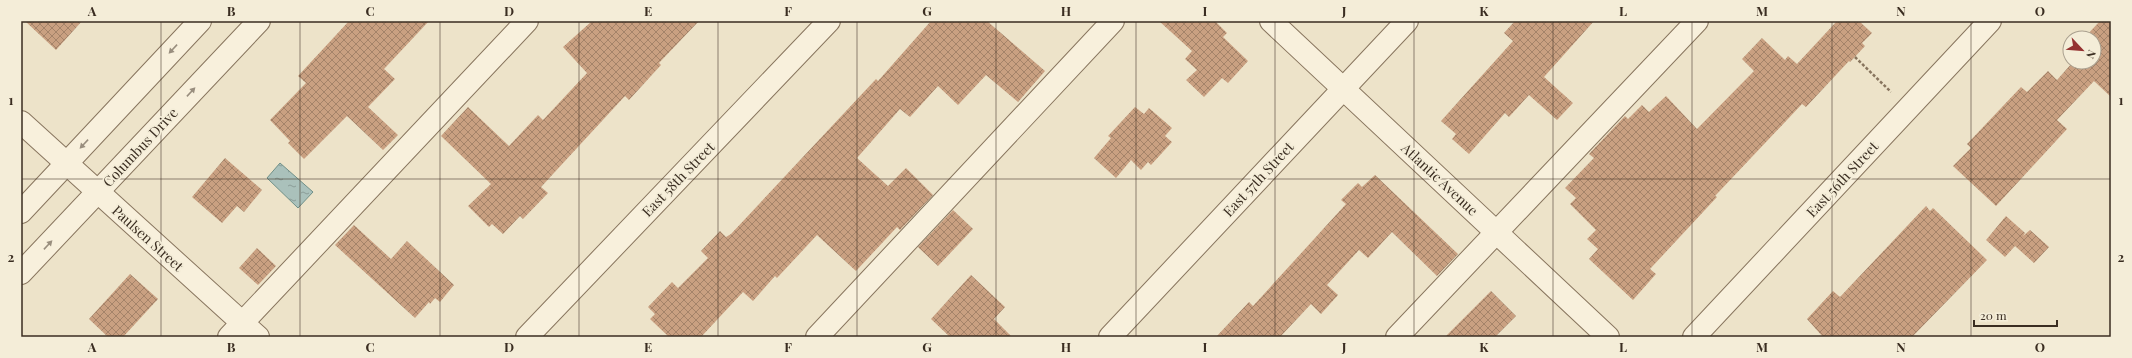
<svg xmlns="http://www.w3.org/2000/svg" width="2132" height="358" font-family="'Playfair Display',serif">
	<style>
		.water { fill: url(#water-ripples); stroke: #709088 }
		.building { fill: url(#building-cross-hatch) }
		.lines { fill: none; stroke-linecap: round; stroke-linejoin: round }
		.minor-casing { stroke: #88755e; stroke-width: 24 }
		.path { stroke: #88755e; stroke-width: 2.5; stroke-dasharray: 3 2; stroke-linecap: butt }
		.minor { stroke: #f8f0dc; stroke-width: 22 }
		.oneway { fill: #998e7e }
		.grid { fill: none; stroke: #3a2d21; stroke-width: 1; stroke-opacity: 0.55 }
		.labels { text-anchor: middle; dominant-baseline: central; stroke-width: 3.5; stroke-linejoin: round; paint-order: stroke }
		.street-label { font-size: 14px; fill: #3a2d21; stroke: #f4edd8 }
		.neatline { fill: none; stroke: #3a2d21; stroke-width: 1.5 }
		.grid-label { font-size: 13px; text-anchor: middle; font-weight: bold; fill: #3a2d21 }
	</style>
	<defs>
		<pattern id="water-ripples" width="26" height="14" patternUnits="userSpaceOnUse"><rect width="26" height="14" fill="#aac1bb"/><path d="M2 4q2-2 4 0t4 0M15 11q2-2 4 0t4 0" fill="none" stroke="#8b9d98"/></pattern>
		<pattern id="building-cross-hatch" width="8" height="8" patternUnits="userSpaceOnUse"><rect width="8" height="8" fill="#c9a081"/><path d="M0 0l8 8M0 8l8-8" fill="none" stroke="#a48369"/></pattern>
	</defs>
	<rect width="100%" height="100%" fill="#ede3c9"/>
	<!-- water -->
	<polygon class="water" points="280,163 313,192 298,208 267,178"/>
	<!-- building -->
	<g class="building">
		<polygon points="25,21 82,21 56,50"/>
		<polygon points="349,21 429,21 384,69 395,79 368,107 398,135 383,150 347,116 304,159 288,143 290,141 270,120 306,83 298,76"/>
		<polygon points="592,21 699,21 659,63 661,65 629,100 625,96 541,187 548,193 523,219 520,216 503,234 492,224 489,227 468,206 491,184 441,136 468,107 509,146 538,115 543,120 587,73 563,47"/>
		<polygon points="931,21 987,21 1045,71 1018,102 986,75 958,105 938,86 910,117 900,109 857,158 888,186 906,168 933,195 900,230 897,227 856,271 817,235 777,278 775,276 753,301 743,292 701,337 669,337 650,319 655,314 648,307 672,282 678,288 708,258 701,251 720,231 726,237 731,234 876,79 878,81"/>
		<polygon points="1159,21 1215,21 1227,33 1223,37 1248,61 1228,83 1222,78 1204,97 1186,80 1197,70 1185,59 1192,51"/>
		<polygon points="1515,21 1594,21 1544,77 1573,103 1557,120 1529,95 1509,117 1505,113 1469,154 1452,139 1456,134 1441,121 1513,41 1504,33"/>
		<polygon points="1837,21 1859,21 1872,33 1862,43 1865,46 1850,62 1849,61 1806,107 1802,104 1715,196 1717,197 1650,269 1656,274 1633,300 1589,259 1598,249 1587,239 1596,230 1570,204 1576,198 1565,188 1594,158 1589,154 1625,116 1628,119 1642,105 1649,112 1666,96 1697,129 1754,71 1742,59 1762,38 1785,60 1788,56 1797,64"/>
		<polygon points="2100,21 2111,21 2111,97 2094,81 2057,120 2067,129 1996,206 1953,166 1971,148 1967,144 2021,87 2027,92 2048,71 2057,80 2073,62 2094,62 2094,38 2085,37"/>
		<polygon points="1135,107 1144,114 1149,108 1172,128 1165,136 1172,142 1151,165 1148,162 1141,170 1131,160 1116,178 1094,158 1111,138 1108,136"/>
		<polygon points="225,158 262,190 244,212 237,206 222,223 192,197"/>
		<polygon points="1375,175 1458,254 1437,276 1392,232 1368,258 1359,250 1327,285 1338,295 1321,314 1311,304 1280,337 1216,337 1249,302 1253,306 1346,204 1341,200 1358,183 1362,187"/>
		<polygon points="1926,206 1930,211 1933,208 1987,260 1912,337 1823,337 1807,319 1833,291 1840,297"/>
		<polygon points="953,210 973,229 938,266 918,247"/>
		<polygon points="2006,216 2025,233 2023,236 2030,230 2049,247 2034,263 2015,246 2005,257 1986,240"/>
		<polygon points="354,225 391,259 407,241 454,285 440,302 435,298 430,304 429,302 415,318 335,245"/>
		<polygon points="257,248 276,266 258,285 239,268"/>
		<polygon points="130,274 158,299 123,337 108,337 89,319"/>
		<polygon points="971,275 1005,307 994,319 1012,337 950,337 931,319"/>
		<polygon points="1491,291 1516,316 1495,337 1445,337"/>
	</g>
	<g class="lines">
		<!-- minor casing -->
		<g class="minor-casing">
			<g id="minor">
				<polyline points="1271,21 1608,337"/>
				<polyline points="21,122 258,337"/>
				<polyline points="21,212 200,21"/>
				<polyline points="21,273 259,21"/>
				<polyline points="229,337 527,21"/>
				<polyline points="527,337 829,21"/>
				<polyline points="817,337 1113,21"/>
				<polyline points="1110,337 1407,21"/>
				<polyline points="1397,337 1697,21"/>
				<polyline points="1694,337 1990,21"/>
			</g>
		</g>
		<!-- path -->
		<polyline class="path" points="1855,57 1891,92"/>
		<!-- minor -->
		<use href="#minor" class="minor"/>
	</g>
	<!-- one-way arrows -->
	<defs><path id="oneway-solid" d="M-6-.8H1V-3.2L6.5 0L1 3.2V.8H-6Z"/></defs>
	<g class="oneway">
		<use href="#oneway-solid" transform="translate(173 49) rotate(133)"/>
		<use href="#oneway-solid" transform="translate(191 92) rotate(-47)"/>
		<use href="#oneway-solid" transform="translate(84 144) rotate(133)"/>
		<use href="#oneway-solid" transform="translate(48 245) rotate(-47)"/>
	</g>
	<!-- grid -->
	<path class="grid" d="M161 21V337M300 21V337M440 21V337M579 21V337M718 21V337M857 21V337M996 21V337M1136 21V337M1275 21V337M1414 21V337M1553 21V337M1692 21V337M1832 21V337M1971 21V337M21 179H2111"/>
	<g class="labels">
		<!-- street labels -->
		<g class="street-label">
			<text transform="translate(140 147) rotate(-47)">Columbus Drive</text>
			<text transform="translate(678 179) rotate(-46)">East 58th Street</text>
			<text transform="translate(1258 179) rotate(-47)">East 57th Street</text>
			<text transform="translate(1440 179) rotate(43)">Atlantic Avenue</text>
			<text transform="translate(1842 179) rotate(-47)">East 56th Street</text>
			<text transform="translate(148 238) rotate(42)">Paulsen Street</text>
		</g>
	</g>
	<!-- border -->
	<rect width="2132" height="358" fill="none" stroke="#f4edd8" stroke-width="44"/>
	<!-- north arrow -->
	<g transform="translate(2082 50) rotate(116)"><circle r="19" fill="#f4edd8" stroke="#aaa08f"/>
	<path d="M0-3L7 15L0 10L-7 15Z" fill="#953231"/>
	<text y="-6" font-size="11" font-weight="bold" text-anchor="middle" fill="#3a2d21">N</text>
	</g>
	<!-- scale -->
	<path d="M1974 320v6h83v-6" fill="none" stroke="#3a2d21" stroke-width="2"/>
	<text x="1980" y="320" font-size="12" fill="#3a2d21" stroke="#f4edd8" stroke-width="3" paint-order="stroke">20 m</text>
	<rect x="22" y="22" width="2088" height="314" class="neatline"/>
	<g class="grid-label">
		<text x="92" y="16">A</text>
		<text x="231" y="16">B</text>
		<text x="370" y="16">C</text>
		<text x="509" y="16">D</text>
		<text x="648" y="16">E</text>
		<text x="788" y="16">F</text>
		<text x="927" y="16">G</text>
		<text x="1066" y="16">H</text>
		<text x="1205" y="16">I</text>
		<text x="1344" y="16">J</text>
		<text x="1484" y="16">K</text>
		<text x="1623" y="16">L</text>
		<text x="1762" y="16">M</text>
		<text x="1901" y="16">N</text>
		<text x="2040" y="16">O</text>
		<text x="11" y="105">1</text>
		<text x="2121" y="105">1</text>
		<text x="11" y="262">2</text>
		<text x="2121" y="262">2</text>
		<text x="92" y="352">A</text>
		<text x="231" y="352">B</text>
		<text x="370" y="352">C</text>
		<text x="509" y="352">D</text>
		<text x="648" y="352">E</text>
		<text x="788" y="352">F</text>
		<text x="927" y="352">G</text>
		<text x="1066" y="352">H</text>
		<text x="1205" y="352">I</text>
		<text x="1344" y="352">J</text>
		<text x="1484" y="352">K</text>
		<text x="1623" y="352">L</text>
		<text x="1762" y="352">M</text>
		<text x="1901" y="352">N</text>
		<text x="2040" y="352">O</text>
	</g>
</svg>
